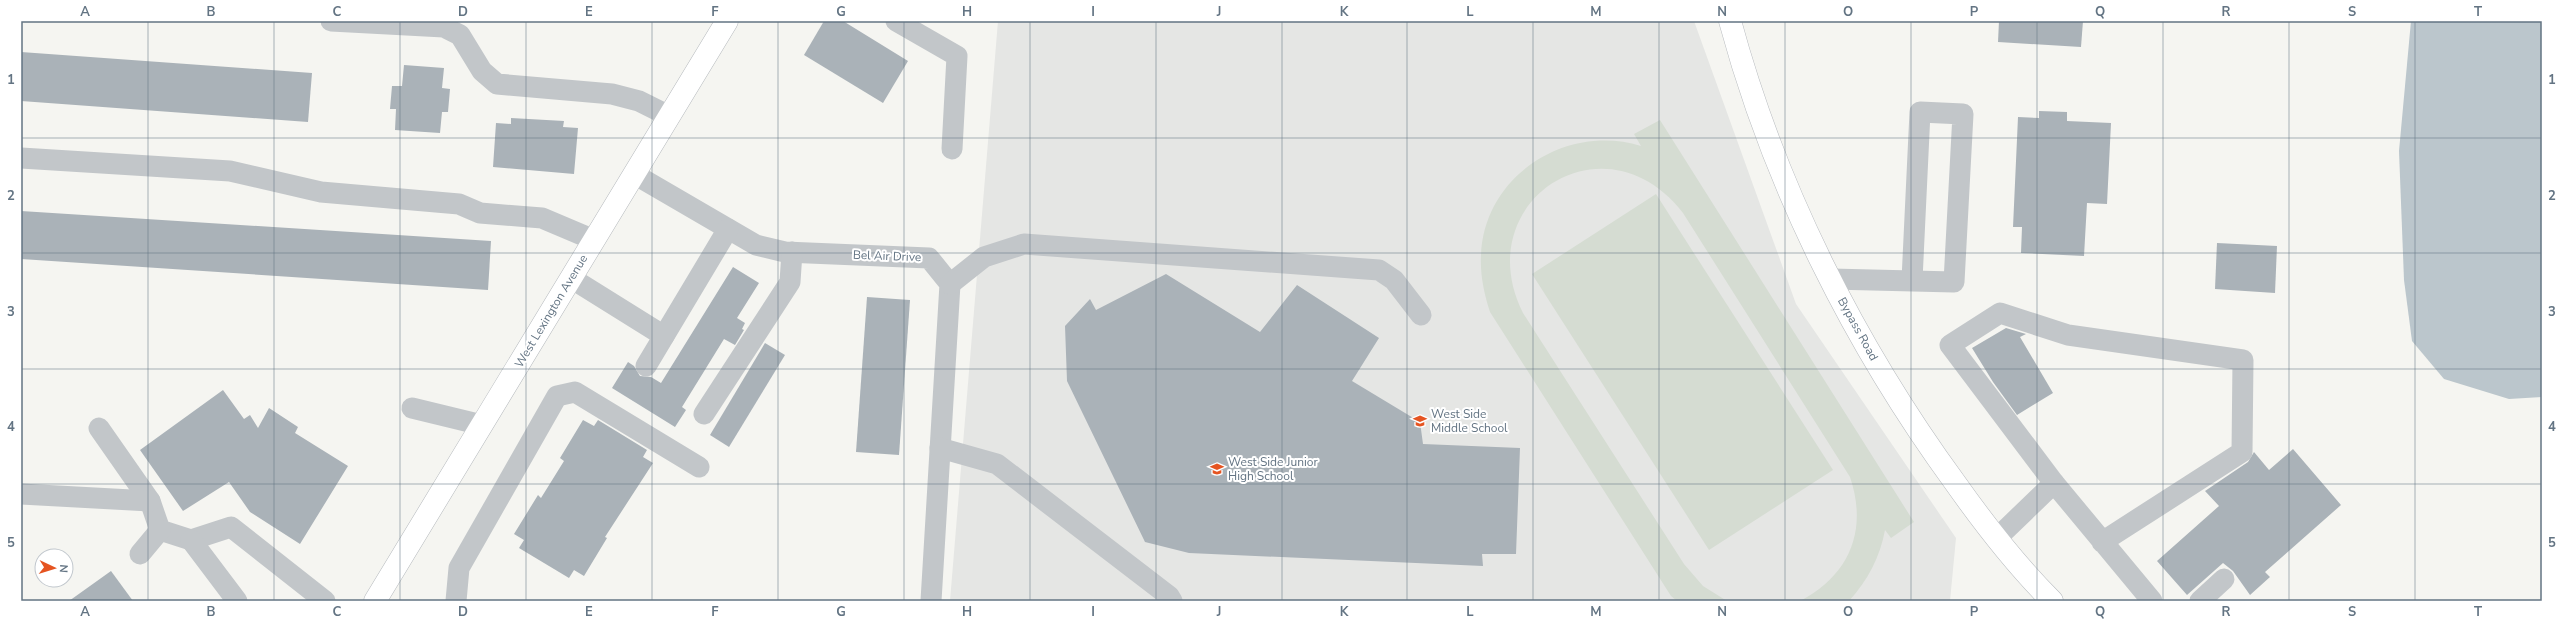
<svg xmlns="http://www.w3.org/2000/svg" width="2563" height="622" font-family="'Nunito Sans',sans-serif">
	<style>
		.built { fill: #e5e6e4 }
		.green { fill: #d5dcd2 }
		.water { fill: #bbc6cc }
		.building { fill: #aab2b8 }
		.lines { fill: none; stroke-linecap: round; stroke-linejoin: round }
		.major-casing { stroke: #b5b9bd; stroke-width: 23 }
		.minor { stroke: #c2c6c9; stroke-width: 21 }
		.major { stroke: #fff; stroke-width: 22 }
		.grid { fill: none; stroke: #637483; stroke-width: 1; stroke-opacity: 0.55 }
		.labels { text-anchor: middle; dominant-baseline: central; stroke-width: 4; stroke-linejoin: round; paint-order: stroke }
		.street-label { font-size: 12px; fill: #637483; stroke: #fff }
		.poi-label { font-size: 12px; fill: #637483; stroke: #fff; text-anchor: start }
		.neatline { fill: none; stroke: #637483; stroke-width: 1.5 }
		.grid-label { font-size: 13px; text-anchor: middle; font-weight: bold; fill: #637483 }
	</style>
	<rect width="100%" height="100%" fill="#f5f5f1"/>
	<!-- built -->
	<polygon class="built" points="998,21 1694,21 1796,304 1956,538 1950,601 950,601"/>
	<!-- green -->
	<g class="green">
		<path d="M1660 120 1914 522 1891 538 1885 530C1880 557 1868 580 1849 601H1800C1850 575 1868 530 1850 477L1683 213C1605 112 1467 201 1523 313L1684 564 1703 586 1727 601H1677L1671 596 1490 312C1484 293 1480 275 1481 255 1484 175 1567 123 1641 146L1634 134Z"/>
		<polygon points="1656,194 1833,470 1709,550 1532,274"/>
	</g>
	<!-- water -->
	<polygon class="water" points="2411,21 2542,21 2542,397 2509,399 2444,379 2412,341 2404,280 2399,151"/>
	<!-- building -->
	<g class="building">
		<polygon points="824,21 843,21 908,61 883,103 804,55"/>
		<polygon points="1999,21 2083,21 2081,47 1998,42"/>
		<polygon points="21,52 312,73 308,122 21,101"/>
		<polygon points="404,65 444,68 442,88 450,89 448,112 442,112 440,133 395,130 396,109 390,109 392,86 402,86"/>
		<polygon points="2039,111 2067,112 2067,121 2111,123 2107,204 2087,203 2084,256 2021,253 2022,227 2013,227 2018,117 2039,118"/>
		<polygon points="511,118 564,121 563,127 578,128 574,174 493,167 496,123 511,124"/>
		<polygon points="21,211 491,241 488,290 21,259"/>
		<polygon points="2217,243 2277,246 2275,293 2215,289"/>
		<polygon points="733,267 759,283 737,318 745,323 742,329 744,330 735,345 724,339 682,407 686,410 675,427 612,388 628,362 634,366 640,376 651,377 661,383"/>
		<polygon points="1166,274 1260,332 1297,285 1379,338 1352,381 1420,422 1423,444 1520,448 1516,554 1482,554 1483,566 1189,553 1145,542 1067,381 1065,326 1090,299 1096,310"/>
		<polygon points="867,297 910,300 899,455 856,452"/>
		<polygon points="2006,328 2026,334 2020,337 2053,393 2017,415 1993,382 1972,348"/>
		<polygon points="765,343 785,355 729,447 710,435"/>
		<polygon points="223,390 244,419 250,415 258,428 269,408 298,427 295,433 348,466 300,544 250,512 229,482 183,511 140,450"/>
		<polygon points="583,420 594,426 598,420 647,450 643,457 653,463 605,537 607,538 584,576 574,570 569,578 519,548 524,540 514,534 538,495 541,498 564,461 560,458"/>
		<polygon points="2293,449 2341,505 2265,572 2270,577 2250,595 2233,571 2223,563 2187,595 2157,561 2219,506 2205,491 2248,462 2254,452 2269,470"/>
		<polygon points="111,571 133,601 69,601"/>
	</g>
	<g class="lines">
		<!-- major casing -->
		<g class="major-casing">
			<g id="major">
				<path d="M1730 21C1775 187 1855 346 1956 484 1985 525 2016 565 2052 601"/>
				<polyline points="375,601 727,21"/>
			</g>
		</g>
		<!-- minor -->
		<g class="minor">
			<polyline points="331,21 444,27 460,35 482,71 497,84 612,94 639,101 669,116"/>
			<polyline points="896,21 957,56 952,149"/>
			<polyline points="21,158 230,171 321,192 459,204 480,213 542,218 594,240"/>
			<polyline points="634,174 756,245 785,252 929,258 950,284 931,601"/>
			<polyline points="571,278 664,336"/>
			<polyline points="1831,279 1954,282 1963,114 1920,112 1912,280"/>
			<polyline points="950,284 984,257 1024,244 1379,270 1394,280 1421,315"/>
			<polyline points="646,366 728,229"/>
			<polyline points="412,408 482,425"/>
			<polyline points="704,414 790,282 792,252"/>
			<polyline points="99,428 150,501 160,530 191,540 231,527 325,601"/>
			<polyline points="940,448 997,464 1169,596 1172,601"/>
			<polyline points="21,494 150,501"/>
			<polyline points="1997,538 2054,483"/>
			<polyline points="191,540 237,601"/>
			<polyline points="2102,542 2242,452 2243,360 2068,335 2000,313 1950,345 2054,483 2152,601"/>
			<polyline points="140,554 160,530"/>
			<polyline points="456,601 459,568 557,396 575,392 699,467"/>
			<polyline points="2200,601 2224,579"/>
		</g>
		<!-- major -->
		<use href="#major" class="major"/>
	</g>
	<!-- grid -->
	<path class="grid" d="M148 21V601M274 21V601M400 21V601M526 21V601M652 21V601M778 21V601M904 21V601M1030 21V601M1156 21V601M1282 21V601M1407 21V601M1533 21V601M1659 21V601M1785 21V601M1911 21V601M2037 21V601M2163 21V601M2289 21V601M2415 21V601M21 138H2542M21 253H2542M21 369H2542M21 484H2542"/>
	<!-- icons -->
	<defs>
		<g id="school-bare" transform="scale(1.08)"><path d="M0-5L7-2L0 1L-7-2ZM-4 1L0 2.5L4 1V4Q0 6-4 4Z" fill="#e55421" stroke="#fff" stroke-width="2.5" paint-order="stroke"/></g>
	</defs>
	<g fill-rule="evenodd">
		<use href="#school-bare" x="1420" y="421"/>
		<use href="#school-bare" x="1217" y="469"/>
	</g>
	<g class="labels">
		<!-- street labels -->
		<g class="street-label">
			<text transform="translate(887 256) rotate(2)">Bel Air Drive</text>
			<text transform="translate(551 311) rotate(-59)">West Lexington Avenue</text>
			<text transform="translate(1858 329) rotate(61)">Bypass Road</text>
		</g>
		<!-- poi labels -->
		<g class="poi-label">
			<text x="1431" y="414">West Side<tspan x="1431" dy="14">Middle School</tspan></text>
			<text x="1228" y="462">West Side Junior<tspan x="1228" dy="14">High School</tspan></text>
		</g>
	</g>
	<!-- border -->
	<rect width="2563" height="622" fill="none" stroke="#ffffff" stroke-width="44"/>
	<!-- north arrow -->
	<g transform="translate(54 568) rotate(94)"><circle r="19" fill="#ffffff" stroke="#c1c7cd"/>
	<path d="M0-3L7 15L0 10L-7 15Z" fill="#e55421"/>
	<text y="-6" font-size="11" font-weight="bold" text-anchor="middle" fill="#637483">N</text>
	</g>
	<rect x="22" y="22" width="2519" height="578" class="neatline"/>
	<g class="grid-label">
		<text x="85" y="16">A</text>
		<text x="211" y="16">B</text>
		<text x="337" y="16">C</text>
		<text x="463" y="16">D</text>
		<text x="589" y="16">E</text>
		<text x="715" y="16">F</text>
		<text x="841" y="16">G</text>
		<text x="967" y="16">H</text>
		<text x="1093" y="16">I</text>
		<text x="1219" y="16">J</text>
		<text x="1344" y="16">K</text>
		<text x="1470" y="16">L</text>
		<text x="1596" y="16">M</text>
		<text x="1722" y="16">N</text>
		<text x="1848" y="16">O</text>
		<text x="1974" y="16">P</text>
		<text x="2100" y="16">Q</text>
		<text x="2226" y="16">R</text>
		<text x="2352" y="16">S</text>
		<text x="2478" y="16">T</text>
		<text x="11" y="84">1</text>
		<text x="2552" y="84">1</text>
		<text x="11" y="200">2</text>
		<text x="2552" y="200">2</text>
		<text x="11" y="316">3</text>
		<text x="2552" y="316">3</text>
		<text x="11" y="431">4</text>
		<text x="2552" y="431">4</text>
		<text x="11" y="547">5</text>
		<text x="2552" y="547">5</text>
		<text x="85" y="616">A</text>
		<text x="211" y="616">B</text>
		<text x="337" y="616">C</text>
		<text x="463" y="616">D</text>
		<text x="589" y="616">E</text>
		<text x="715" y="616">F</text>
		<text x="841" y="616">G</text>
		<text x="967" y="616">H</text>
		<text x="1093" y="616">I</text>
		<text x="1219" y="616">J</text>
		<text x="1344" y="616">K</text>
		<text x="1470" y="616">L</text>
		<text x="1596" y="616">M</text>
		<text x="1722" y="616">N</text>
		<text x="1848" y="616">O</text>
		<text x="1974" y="616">P</text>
		<text x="2100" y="616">Q</text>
		<text x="2226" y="616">R</text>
		<text x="2352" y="616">S</text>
		<text x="2478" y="616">T</text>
	</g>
</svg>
